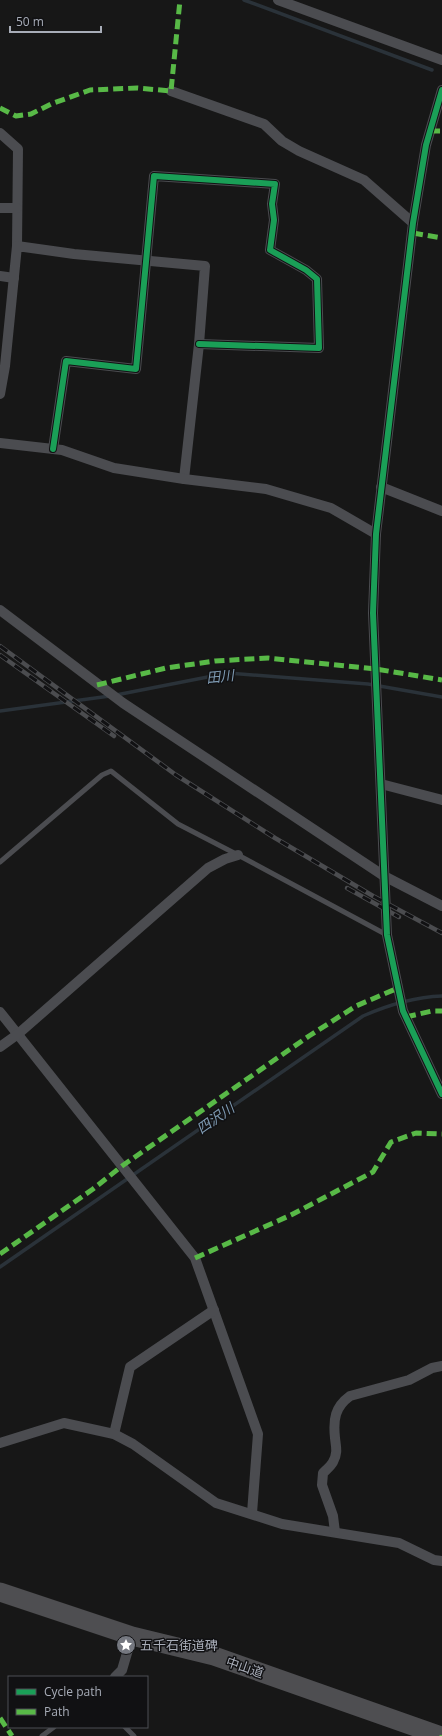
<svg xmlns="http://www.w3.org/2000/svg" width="442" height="1736" font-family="'Open Sans','Noto Sans JP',sans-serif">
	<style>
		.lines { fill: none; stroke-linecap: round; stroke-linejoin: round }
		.stream { stroke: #2a3239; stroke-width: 3.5 }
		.lane { stroke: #4b4c50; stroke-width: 5 }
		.street { stroke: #4b4c50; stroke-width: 10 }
		.highway { stroke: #4e4e51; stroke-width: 19 }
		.rail-casing { stroke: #4b4c4f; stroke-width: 4.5 }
		.rail { stroke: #111113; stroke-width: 3; stroke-dasharray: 9; stroke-linecap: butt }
		.quiet { stroke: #58b947; stroke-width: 5; stroke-dasharray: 10 5; stroke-linecap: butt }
		.cycleway-casing { stroke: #111113; stroke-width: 8 }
		.cycleway { stroke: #1a9f57; stroke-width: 6 }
		.labels { text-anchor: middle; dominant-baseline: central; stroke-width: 3; stroke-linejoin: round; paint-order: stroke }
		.poi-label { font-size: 13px; fill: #a8adb8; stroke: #111113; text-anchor: start }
		.street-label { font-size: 13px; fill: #a8adb8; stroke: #111113 }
		.water-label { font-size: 14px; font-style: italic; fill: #7f9bb3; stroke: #111113 }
	</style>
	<rect width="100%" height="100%" fill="#171717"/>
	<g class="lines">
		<!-- stream -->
		<g class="stream">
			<polyline points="244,0 432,70"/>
			<polyline points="116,695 228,673 368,684 442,697"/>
			<polyline points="0,711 110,696"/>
			<path d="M0 1267 363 1016C388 1005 414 997 442 996"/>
		</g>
		<!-- lane -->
		<g class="lane">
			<polyline points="0,862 102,775 111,771 178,824 238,855 387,935"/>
			<polyline points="125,1727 134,1736"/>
			<polyline points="42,1736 54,1727"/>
		</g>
		<!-- street -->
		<g class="street">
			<polyline points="278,0 442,60"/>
			<polyline points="442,90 426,145 413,223 376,534 373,613 387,935 403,1011 442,1094"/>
			<polyline points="171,91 264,124 282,141 299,151 364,180 413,223"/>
			<polyline points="0,133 18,149 17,246"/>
			<polyline points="0,208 17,208"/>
			<polyline points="0,276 14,278"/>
			<polyline points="0,394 5,366 17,246 74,254 205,266 199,344 184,479"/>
			<polyline points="0,443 62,450 114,468 184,479 266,489 331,508 376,534"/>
			<polyline points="53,449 66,361 136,369 154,176 275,184 272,204 274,220 270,250 306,270 317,279 319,348 199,344"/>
			<polyline points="381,487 442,511"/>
			<polyline points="0,610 123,703 384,876 442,906"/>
			<polyline points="381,784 442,800"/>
			<polyline points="0,1012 195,1258 258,1434 252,1513"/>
			<polyline points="0,1047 18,1034 208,868 225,859 238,855"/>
			<polyline points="114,1434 130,1367 214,1310"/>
			<polyline points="0,1443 64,1423 114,1434 133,1444 216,1503 282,1524 399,1543 434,1560 442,1561"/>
			<path d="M335 1532 333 1516 322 1485 323 1473C326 1470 331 1466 333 1462 338 1453 336 1447 335 1438 333 1419 335 1407 350 1396L409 1380 432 1368 442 1366"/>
			<polyline points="115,1677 122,1670 132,1636"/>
		</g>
		<!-- highway -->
		<polyline class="highway" points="0,1592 132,1636 214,1656 441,1736"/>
		<!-- rail casing -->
		<g class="rail-casing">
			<g id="rail">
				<polyline points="0,646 176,775 275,838 373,896 442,933"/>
				<polyline points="0,655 114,736"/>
				<polyline points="347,888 399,917"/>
			</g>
		</g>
		<!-- rail -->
		<use href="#rail" class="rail"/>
		<!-- quiet -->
		<g class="quiet">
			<polyline points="0,108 16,116 31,114 51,104 90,90 137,88 171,91 180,0"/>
			<polyline points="430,131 442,131"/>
			<polyline points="413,233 442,238"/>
			<polyline points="97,685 166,668 215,661 268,658 376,669 442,680"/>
			<polyline points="406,1017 432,1011 442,1011"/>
			<polyline points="0,1254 93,1189 122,1166 309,1036 356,1006 398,988"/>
			<polyline points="195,1258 291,1215 373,1172 391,1142 416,1133 442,1134"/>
			<polyline points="0,1718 12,1736"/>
			<polyline points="442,1736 442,1735"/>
		</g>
		<!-- cycleway casing -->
		<g class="cycleway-casing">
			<g id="cycleway">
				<polyline points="442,90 426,145 413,223 376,534 373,613 387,935 403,1011 442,1094"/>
				<polyline points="53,449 66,361 136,369 154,176 275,184 272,204 274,220 270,250 306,270 317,279 319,348 199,344"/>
			</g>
		</g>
		<!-- cycleway -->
		<use href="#cycleway" class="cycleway"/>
	</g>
	<!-- icons -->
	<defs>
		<g id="sight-disc" transform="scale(1)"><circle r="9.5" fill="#757880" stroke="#111113"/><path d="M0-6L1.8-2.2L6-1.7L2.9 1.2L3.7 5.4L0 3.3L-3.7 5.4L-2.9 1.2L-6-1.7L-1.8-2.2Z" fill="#fff"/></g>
	</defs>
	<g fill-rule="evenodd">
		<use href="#sight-disc" x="126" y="1645"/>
	</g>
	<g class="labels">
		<!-- poi labels -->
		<g class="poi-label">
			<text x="140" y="1645">五千石街道碑</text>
		</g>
		<!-- street labels -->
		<g class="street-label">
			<text transform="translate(245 1667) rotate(19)">中山道</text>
		</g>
		<!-- water labels -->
		<g class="water-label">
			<text transform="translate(220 676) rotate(-6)">田川</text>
			<text transform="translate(215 1118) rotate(-35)">四沢川</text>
		</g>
	</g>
	<!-- legend -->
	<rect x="8" y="1676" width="140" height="52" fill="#111113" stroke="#4d4f55"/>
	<rect x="16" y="1689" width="20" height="6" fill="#1a9f57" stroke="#4d4f55"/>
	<text x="44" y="1696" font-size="12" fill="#a8adb8">Cycle path</text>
	<rect x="16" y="1709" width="20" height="6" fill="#58b947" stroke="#4d4f55"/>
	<text x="44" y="1716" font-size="12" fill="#a8adb8">Path</text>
	<!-- scale -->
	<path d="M10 26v6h91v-6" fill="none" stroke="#a8adb8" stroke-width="2"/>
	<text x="16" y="26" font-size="12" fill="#a8adb8" stroke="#111113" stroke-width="3" paint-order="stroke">50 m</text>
</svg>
